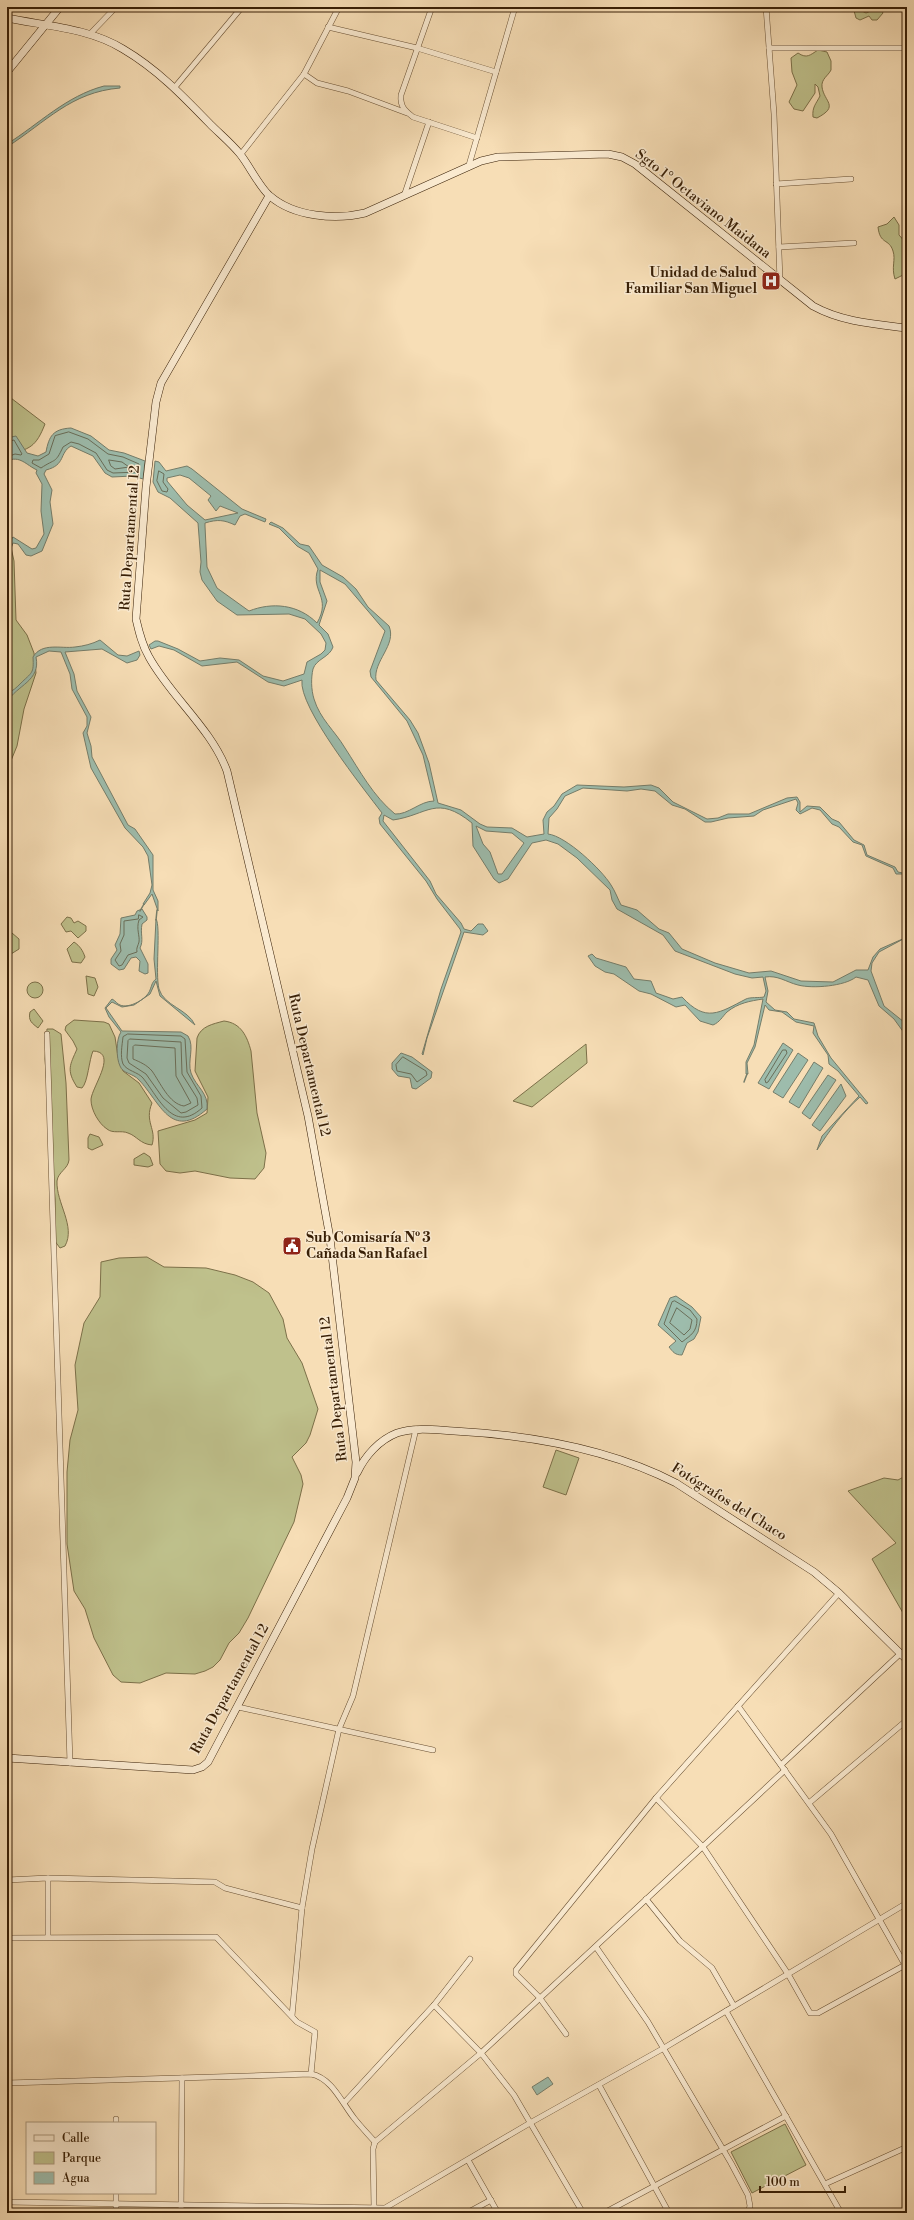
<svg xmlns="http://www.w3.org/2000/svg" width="914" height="2220" font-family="'Libre Bodoni',serif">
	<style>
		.green { fill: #bfc18c; stroke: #7c7049 }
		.water { fill: #9dbcac; stroke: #757d6a; fill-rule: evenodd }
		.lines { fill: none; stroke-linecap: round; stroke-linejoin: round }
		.shore { stroke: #6a6e59; stroke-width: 1 }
		.stream { stroke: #757d6a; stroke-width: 1.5 }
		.street-casing { stroke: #684f32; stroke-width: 6 }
		.secondary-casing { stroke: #381f06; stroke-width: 8 }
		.street { stroke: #faead0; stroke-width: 5 }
		.secondary { stroke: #faead0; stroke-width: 7 }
		.labels { text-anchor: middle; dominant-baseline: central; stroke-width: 3; stroke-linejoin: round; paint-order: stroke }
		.street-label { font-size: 14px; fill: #381f06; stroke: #faead0 }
		.poi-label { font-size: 14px; font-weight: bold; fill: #381f06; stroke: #faead0; text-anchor: end }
	</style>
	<rect width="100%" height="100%" fill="#f7deb6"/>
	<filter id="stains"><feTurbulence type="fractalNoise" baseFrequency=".005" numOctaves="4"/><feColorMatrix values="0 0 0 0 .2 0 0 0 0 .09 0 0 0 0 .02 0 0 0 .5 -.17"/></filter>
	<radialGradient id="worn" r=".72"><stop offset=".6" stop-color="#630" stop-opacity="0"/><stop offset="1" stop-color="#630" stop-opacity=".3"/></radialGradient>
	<!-- green -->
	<g class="green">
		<polygon points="853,7 862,7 862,11 866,13 880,7 883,13 877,20 872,20 869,16 860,20 856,18"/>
		<path d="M818 50 827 52 831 61V70C828 76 821 79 822 87 824 102 840 106 817 118L813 117C812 107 816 104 820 96L818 87 815 84V93L803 111 794 109 789 102 797 85 792 72 791 58 798 53C807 59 810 55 818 50Z"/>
		<path d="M894 217 899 225V235L907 244V277L903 275 895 279C891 267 896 260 893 251 889 238 880 245 878 227L887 224Z"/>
		<path d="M7 395 45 424C36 447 30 449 7 455Z"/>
		<polygon points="7,529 14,561 16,620 27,635 34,653 36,673 24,709 17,746 10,763 7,762"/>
		<polygon points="67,917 71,918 74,923 78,921 86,926 86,931 78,938 71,931 66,932 61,924"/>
		<polygon points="12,933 19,939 19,949 11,954 7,952 7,936"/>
		<path d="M74 942C80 946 83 951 85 957L81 963 72 962 67 949Z"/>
		<polygon points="86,976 95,978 98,987 94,996 88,994"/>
		<circle cx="35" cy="990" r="8"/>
		<path d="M34 1009 43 1021 38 1028C32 1023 28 1021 30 1012Z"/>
		<path d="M74 1020 104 1022 109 1024 115 1037 118 1057 123 1071 139 1083 152 1103C144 1122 157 1129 152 1145 140 1144 137 1136 128 1133 121 1130 113 1134 107 1129 99 1124 91 1110 91 1100 91 1088 119 1052 93 1051 89 1060 88 1082 82 1088L77 1087C66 1070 70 1065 77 1049L73 1041 65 1030 66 1026Z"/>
		<path d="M224 1021C241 1023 247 1036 251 1051L257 1113 266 1153 264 1168 255 1179 230 1178 195 1171 180 1173 166 1171 160 1164 158 1131 195 1120 207 1113 208 1097 195 1071 197 1038C201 1026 213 1024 224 1021Z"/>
		<path d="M47 1029H53L61 1034 66 1083 69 1160C68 1169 58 1172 57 1181 56 1203 76 1226 65 1246L60 1248 54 1240V1235L55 1199 45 1059Z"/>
		<polygon points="586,1044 587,1063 532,1107 513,1101"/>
		<polygon points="90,1134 99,1137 103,1145 92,1150 88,1148 88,1138"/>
		<polygon points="144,1153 150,1157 153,1165 148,1167 134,1165 134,1159"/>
		<polygon points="147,1257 164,1267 206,1268 235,1275 253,1282 269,1293 283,1319 287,1338 302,1363 318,1409 310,1435 306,1443 292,1457 301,1475 303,1484 294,1522 248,1618 239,1633 229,1643 220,1660 213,1667 205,1671 195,1674 166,1673 140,1683 121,1682 113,1675 94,1638 85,1609 74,1591 67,1544 67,1472 70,1440 78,1410 75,1365 84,1323 100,1297 101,1262 119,1258"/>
		<polygon points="556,1450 579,1458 566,1495 543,1487"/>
		<polygon points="907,1475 907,1620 872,1559 896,1543 848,1491 884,1478 898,1480"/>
		<polygon points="785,2124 806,2165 752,2193 731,2152"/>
	</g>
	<!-- water -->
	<g class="water">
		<path d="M104 86H120V88C71 92 46 122 7 147V144C39 124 66 96 104 86Z"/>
		<path d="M71 428 91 436 109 450 124 453 145 461 143 479 133 476 112 477 105 473 93 456 71 446C59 453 66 465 46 470L44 474 52 490 50 502 53 524 42 551 31 556 26 555 18 544 13 543 7 559V545L13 537 32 549 36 548 44 534 41 511 42 484 36 473 37 470C26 465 20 455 7 461V438L16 436 27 453 38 456 46 452C49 436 53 429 71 428Z"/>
		<path d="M155 461 159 462 166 471 187 466 192 469 242 509 266 519 265 522 245 514 240 516 235 525C224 520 218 519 205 523V526L207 567 217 588 249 611C272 602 298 604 317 623 332 597 310 591 318 569L309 553 297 546 279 528 269 524 271 522 283 528 300 544 309 546 322 565 343 577 356 589 368 607 389 626C397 645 373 661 376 680L410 720 418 733 429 763 438 803 461 810 480 824 487 827 512 828 527 837 544 834 543 820 547 812 554 806 562 794 577 785 624 787 651 785 659 788 673 802 707 819 718 818 728 814H749L787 798 797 797 800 802V812L807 806 820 807 832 819 839 822 854 840 864 845 867 855 895 867 898 872 907 874H896L893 868 866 856 862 845 853 842 839 827 832 824 820 810 812 808 800 814 796 810 798 803 796 799 763 810 754 816 728 818 711 822H705L685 809 672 805 655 791 641 789 627 791 583 788 565 796 557 809 549 818 548 834C566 836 602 870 611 885 615 891 618 899 621 905L637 910 659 929 669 933 682 949 715 963 749 973 771 971 801 981 833 982 856 970H868L873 957 880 949 907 937 879 952 872 963 871 971 884 1006 904 1022 907 1027V1037L894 1019 879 1006 868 980 856 977C845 986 813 989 798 985 786 982 778 975 765 977L768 991 766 1002 775 1010 787 1012 794 1019 814 1023 818 1036 831 1058 868 1103 866 1104 860 1097C843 1112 829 1131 817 1150L822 1136 859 1096 838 1071 829 1064 828 1055 813 1033 814 1026 796 1022 782 1012 769 1010 765 1005 755 1047 747 1063 748 1074H746V1062L754 1045 763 999C750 1001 738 1003 727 1012 722 1017 720 1022 713 1025L700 1021 685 1005 676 1007 651 994 639 991 614 974 605 972 595 966 588 956 592 954 596 958 626 967 634 979 651 981 656 993 673 999 682 997C706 1023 719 1013 746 999 750 997 759 998 764 997L766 991 763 977 752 978 735 974 675 951 663 935 617 909 612 900 610 890 577 858 558 844 546 840 532 843 508 879 499 883 494 879 473 846 472 823C436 794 428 815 393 820L384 815 383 821 430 881 436 894 461 923 464 929 471 931 478 924H483L488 931 483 935 464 932 427 1038 423 1055 422 1054 441 989 461 932 460 929 437 899 426 881 380 824 379 818 382 813C364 789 298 707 302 680L284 686 268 682 237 662 202 666 174 650 159 646 151 649 149 645 155 641H158L178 649 200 661 220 658 239 660 263 676 283 681 304 674 307 662 321 654 325 650 326 643 321 634 305 619 289 614 237 615 217 601 202 580 200 572 201 562 198 523 170 498 158 492 153 482ZM180 475 189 478 211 496 208 500 216 511 220 506 238 513 205 520 187 505 167 481V478ZM320 570 345 584 385 631 370 671 371 677 407 721 423 755 434 801C420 801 408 815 395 814 373 796 360 771 345 748 335 731 320 719 314 699 311 689 311 678 313 669 316 659 330 657 333 647L328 634 319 625 327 601 320 582ZM476 826 486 831 512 833 524 843 502 874H498L490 852 483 844Z"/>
		<path d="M100 640 118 655 127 656 139 651 140 655 137 660 127 663 102 649 65 652 74 674 77 691 91 717 87 733 91 746 92 757 128 825 135 829 153 855V890L158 901V911L152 894 144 905 143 904 150 893 152 885 148 856 143 847 125 828 91 768 83 733 87 726V717L72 689 70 674 61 652 49 651 36 657C41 681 17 685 7 702V693C13 691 16 688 20 684 32 672 34 674 33 657 42 642 61 649 75 647 84 646 92 644 100 640Z"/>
		<path d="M142 909 147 917V920L142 924C140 934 144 940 140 948L148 964V973L145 974 139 971 140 961 136 957 131 958 124 969 119 970 111 964V959L117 950 115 945 120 934 121 918 135 915 137 911Z"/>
		<path d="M156 919C161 926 155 974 159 989 164 1006 188 1009 195 1025L160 996 156 981 150 994 134 1005 122 1007 112 1002 106 1008 122 1031 181 1032 188 1036C195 1047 187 1061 191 1073 196 1087 209 1093 207 1109 171 1141 160 1102 139 1080 133 1073 123 1074 120 1066 116 1058 116 1039 121 1032L109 1017 105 1008 112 999C116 1001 117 1004 120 1005 129 1009 147 999 150 990 152 985 152 982 156 979L154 959Z"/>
		<polygon points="783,1043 793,1050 769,1089 758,1083"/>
		<polygon points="401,1053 412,1057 432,1072 431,1078 416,1089 412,1088 410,1078 398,1076 392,1069 392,1063"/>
		<polygon points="798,1053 808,1060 783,1098 773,1092"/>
		<polygon points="814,1062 823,1068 799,1108 789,1102"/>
		<polygon points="828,1075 836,1080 810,1119 802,1113"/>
		<polygon points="841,1084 846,1096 820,1131 812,1125"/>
		<path d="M676 1296 692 1307 701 1317 698 1332 694 1339 687 1343 682 1355C675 1355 673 1352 669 1347L676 1341 658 1325 670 1298Z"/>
		<polygon points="548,2077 553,2084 537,2095 532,2087"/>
	</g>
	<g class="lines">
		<!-- shore -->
		<g class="shore">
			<path d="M69 432 88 439 108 454 123 457 139 464V472L113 473 107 470 96 453 79 444 71 442 63 447C55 464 56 458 41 468L32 463 33 460H39L49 454 55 436Z"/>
			<polyline points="7,442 14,440 22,454 21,455 15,454 7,457"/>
			<polygon points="109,460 122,462 129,467 115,469 111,466"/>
			<polygon points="159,471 164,474 163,482 168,489 167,492 162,491 157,481"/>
			<path d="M139 915 143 917 139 920C136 929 140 936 139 942 138 946 136 948 137 952L128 955 122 965 119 966 115 960 121 951 120 944 124 935V921L138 919Z"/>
			<path d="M128 1034 181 1036 185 1039 187 1072 201 1096 202 1108C173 1134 159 1098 143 1078 138 1072 127 1071 123 1064 120 1056 122 1046 123 1037Z"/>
			<polygon points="130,1039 181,1042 182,1074 197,1098 198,1105 186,1112 181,1113 163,1098 146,1074 129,1063 127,1058 128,1041"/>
			<path d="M135 1045 175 1048 176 1076 191 1103 184 1106C169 1104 160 1082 152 1071 147 1065 140 1062 133 1059V1047Z"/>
			<polygon points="783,1050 786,1050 787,1053 768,1082 766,1083 765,1080"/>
			<polygon points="403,1057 426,1071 427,1075 417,1082 411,1074 397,1071 396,1065"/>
			<path d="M675 1301 690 1310 697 1319C697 1332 691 1335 682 1342L664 1324 672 1302Z"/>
			<polygon points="677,1308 692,1320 690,1329 684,1335 670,1323"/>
		</g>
		<!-- stream -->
		<g class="stream">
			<polyline points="140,911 144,904"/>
			<polyline points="156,920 157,910"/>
			<polyline points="744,1082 747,1074"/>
		</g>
		<!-- street casing -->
		<g class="street-casing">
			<g id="street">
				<path d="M432 7 401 95C400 106 404 110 413 117L477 138"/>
				<polyline points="766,7 774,114 780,281"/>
				<polyline points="328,27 417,48 496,72"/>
				<polyline points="90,34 116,7"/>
				<polyline points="769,48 907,48"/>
				<polyline points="304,74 317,83 348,91 407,113"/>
				<polyline points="175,87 242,7"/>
				<polyline points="241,154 304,74 339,7"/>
				<polyline points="469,165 515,7"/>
				<polyline points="776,184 851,179"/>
				<polyline points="404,196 429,122"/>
				<polyline points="779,247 854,243"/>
				<polyline points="47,1034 70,1763"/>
				<polyline points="738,1706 831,1834 905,1965"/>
				<polyline points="238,1707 433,1750"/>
				<polyline points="781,1765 901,1653"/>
				<polyline points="656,1798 703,1847 788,1974 810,2013 818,2013 907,1964"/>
				<polyline points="809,1803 907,1720"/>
				<polyline points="48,1878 48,1936"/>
				<polyline points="7,1880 48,1878 215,1882 225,1888 302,1908"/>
				<polyline points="646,1899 680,1941 712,1968 734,2006"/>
				<polyline points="7,1938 216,1937 297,2022 315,2032 311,2074"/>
				<polyline points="596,1947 648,2022 731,2163 748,2195 750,2206 748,2213"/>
				<polyline points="434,2005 481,2053 514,2095 583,2213"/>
				<polyline points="726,2011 841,2213"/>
				<polyline points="292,2016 302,1908 312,1849 339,1729 353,1696 416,1429"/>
				<polyline points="566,2034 539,1997 516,1974 516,1970 656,1798 839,1593"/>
				<path d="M7 2083 311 2074C332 2078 342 2103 354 2118 361 2127 368 2134 375 2142"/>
				<polyline points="599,2085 669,2213"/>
				<polyline points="344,2103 434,2005 470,1959"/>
				<polyline points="116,2123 116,2119"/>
				<polyline points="468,2160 498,2213"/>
				<polyline points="825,2184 907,2147"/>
				<polyline points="7,2202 385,2208 530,2123 664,2048 907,1903"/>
				<polyline points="374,2207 373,2149 375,2142 481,2053 785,1770"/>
				<polyline points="116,2213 116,2193"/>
				<polyline points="181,2213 182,2078"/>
				<polyline points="467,2213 491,2200"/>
				<polyline points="604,2213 786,2116"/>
			</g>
		</g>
		<!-- secondary casing -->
		<g class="secondary-casing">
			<g id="secondary">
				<path d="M7 18C46 26 89 28 123 49 157 69 183 96 210 124 220 134 231 143 240 154 249 165 260 188 270 196 294 217 336 220 365 213L481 161 498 157 608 154 622 157 635 164 813 306C842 322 874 324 907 328"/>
				<polyline points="7,72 60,7"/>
				<path d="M357 1473C365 1456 379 1440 397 1433 415 1427 435 1430 454 1431 529 1435 608 1448 676 1483L814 1572 839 1593 907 1660"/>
				<path d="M7 1758 193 1770 202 1767 208 1762 347 1498 355 1478 356 1462 330 1238 308 1116 227 771C211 728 171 697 149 657 142 645 139 632 136 619L146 487 156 402 161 383 269 196"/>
			</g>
		</g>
		<!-- street -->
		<use href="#street" class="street"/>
		<!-- secondary -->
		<use href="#secondary" class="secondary"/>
	</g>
	<!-- icons -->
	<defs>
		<g id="hospital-square" transform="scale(1)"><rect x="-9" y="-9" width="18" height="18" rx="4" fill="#8f2418" stroke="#faead0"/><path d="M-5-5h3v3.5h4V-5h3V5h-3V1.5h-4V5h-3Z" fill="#fff"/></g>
		<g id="civic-square" transform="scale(1)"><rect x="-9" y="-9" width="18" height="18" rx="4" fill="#8f2418" stroke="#faead0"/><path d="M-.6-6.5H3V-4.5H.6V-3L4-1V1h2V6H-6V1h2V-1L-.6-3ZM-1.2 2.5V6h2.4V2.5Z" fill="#fff"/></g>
	</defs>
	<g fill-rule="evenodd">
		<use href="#hospital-square" x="771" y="281"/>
		<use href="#civic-square" x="292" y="1246"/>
	</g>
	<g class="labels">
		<!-- street labels -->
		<g class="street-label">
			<text transform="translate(703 204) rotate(38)">Sgto 1° Octaviano Maidana</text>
			<text transform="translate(130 538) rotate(-86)">Ruta Departamental 12</text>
			<text transform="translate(309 1065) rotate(77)">Ruta Departamental 12</text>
			<text transform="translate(334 1389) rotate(-97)">Ruta Departamental 12</text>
			<text transform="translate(729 1502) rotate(32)">Fotógrafos del Chaco</text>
			<text transform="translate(230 1689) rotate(-61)">Ruta Departamental 12</text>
		</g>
		<!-- poi labels -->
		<g class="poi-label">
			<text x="757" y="273">Unidad de Salud<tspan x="757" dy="16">Familiar San Miguel</tspan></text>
			<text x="306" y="1238" text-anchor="start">Sub Comisaría Nº 3<tspan x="306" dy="16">Cañada San Rafael</tspan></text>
		</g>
	</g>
	<!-- margin -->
	<rect width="914" height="2220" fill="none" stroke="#f7deb6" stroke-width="24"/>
	<rect x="8" y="8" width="898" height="2204" fill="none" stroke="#381f06" stroke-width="2"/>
	<rect x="12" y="12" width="890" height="2196" fill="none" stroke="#381f06"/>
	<!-- legend -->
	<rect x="26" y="2122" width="130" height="72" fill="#faead0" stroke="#ac997f"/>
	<rect x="34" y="2135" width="20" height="6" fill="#faead0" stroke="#ac997f"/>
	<text x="62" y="2142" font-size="12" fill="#381f06">Calle</text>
	<rect x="34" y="2152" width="20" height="12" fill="#bfc18c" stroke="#ac997f"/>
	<text x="62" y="2162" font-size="12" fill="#381f06">Parque</text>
	<rect x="34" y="2172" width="20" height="12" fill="#9dbcac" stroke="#ac997f"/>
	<text x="62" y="2182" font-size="12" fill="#381f06">Agua</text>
	<!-- scale -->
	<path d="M760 2186v6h85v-6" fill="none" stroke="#381f06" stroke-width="2"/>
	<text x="766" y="2186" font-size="12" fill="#381f06" stroke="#faead0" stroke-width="3" paint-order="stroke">100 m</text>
	<rect width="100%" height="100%" filter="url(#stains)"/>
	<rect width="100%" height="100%" fill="url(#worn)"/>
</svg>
